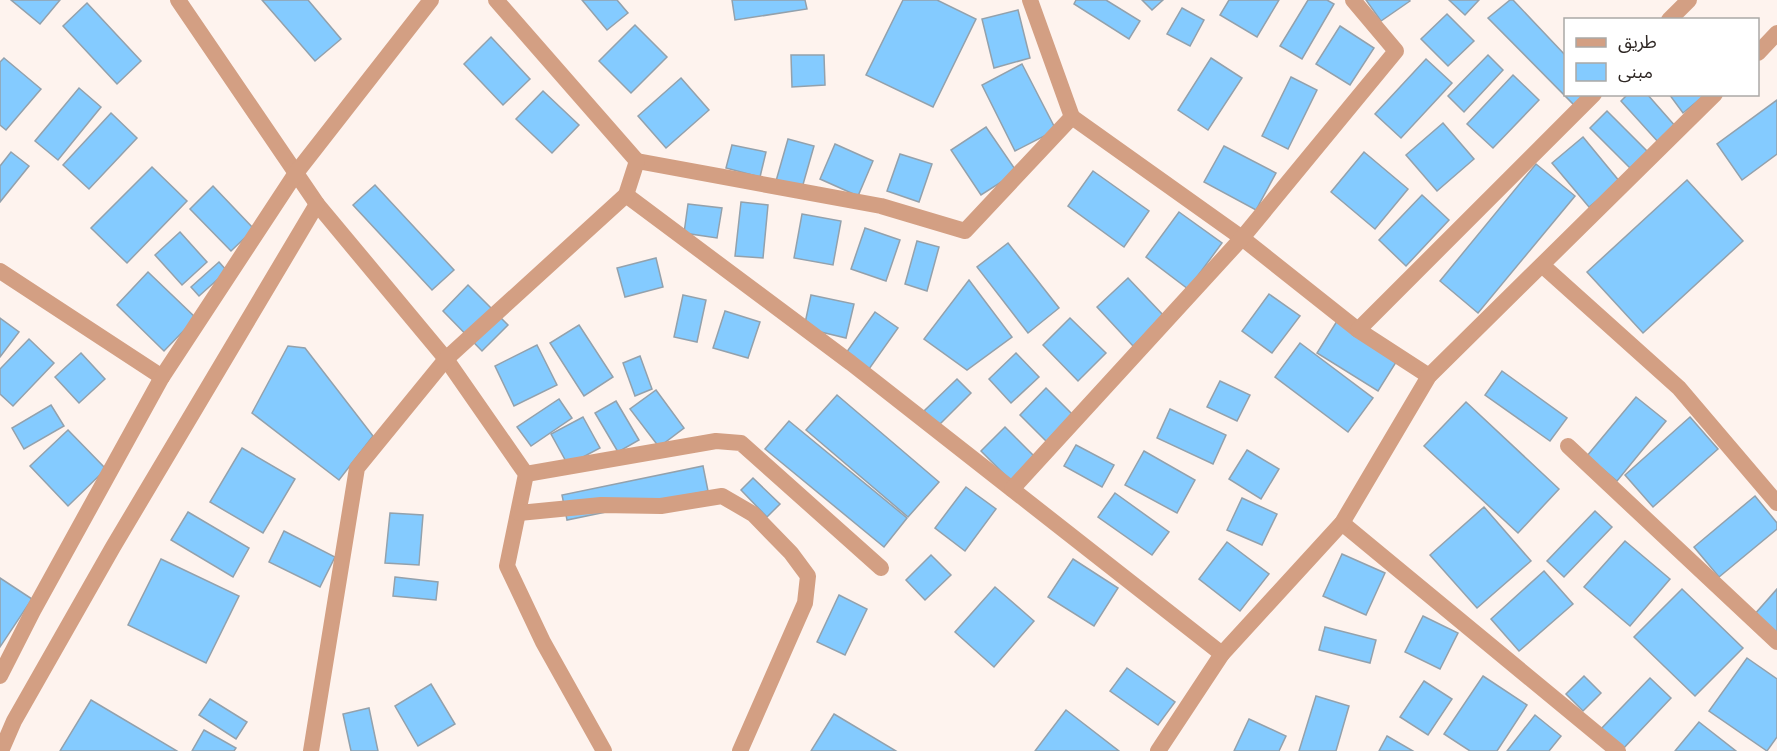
<svg xmlns="http://www.w3.org/2000/svg" width="1777" height="751" font-family="Overpass,'Noto Sans Arabic',sans-serif">
	<style>
		.building { fill: #84cbff; stroke: #93a1ac; stroke-width: 1.5 }
		.lines { fill: none; stroke-linecap: round; stroke-linejoin: round }
		.minor { stroke: #d39f83; stroke-width: 16 }
	</style>
	<rect width="100%" height="100%" fill="#fef3ee"/>
	<!-- building -->
	<g class="building">
		<polygon points="11,0 60,0 40,24"/>
		<polygon points="262,0 308,0 341,39 315,61"/>
		<polygon points="582,0 617,0 628,13 607,30"/>
		<polygon points="732,0 805,0 807,9 735,20"/>
		<polygon points="903,0 937,0 976,19 933,107 866,75"/>
		<polygon points="1076,0 1106,0 1140,21 1129,39 1074,4"/>
		<polygon points="1142,0 1163,0 1152,10"/>
		<polygon points="1229,0 1279,0 1257,37 1220,15"/>
		<polygon points="1308,0 1327,0 1334,4 1302,59 1280,46"/>
		<polygon points="1366,0 1409,0 1410,1 1381,21"/>
		<polygon points="1449,0 1479,0 1465,15"/>
		<polygon points="1510,0 1513,0 1566,56 1566,94 1588,94 1577,108 1488,18"/>
		<polygon points="87,3 141,61 117,84 63,26"/>
		<polygon points="1182,8 1204,20 1190,46 1167,34"/>
		<polygon points="1018,10 1030,58 994,68 982,19"/>
		<polygon points="1447,14 1474,41 1448,66 1421,39"/>
		<polygon points="635,25 667,57 631,93 599,61"/>
		<polygon points="1340,26 1374,48 1350,85 1316,64"/>
		<polygon points="491,37 530,79 503,105 464,64"/>
		<polygon points="791,55 824,55 825,85 792,87"/>
		<polygon points="1488,55 1503,70 1464,112 1448,96"/>
		<polygon points="4,58 41,89 6,130 0,125 0,62"/>
		<polygon points="1211,58 1242,78 1208,130 1178,110"/>
		<polygon points="1426,59 1452,83 1401,138 1375,114"/>
		<polygon points="1022,64 1056,130 1015,151 982,85"/>
		<polygon points="1513,75 1539,100 1493,148 1467,124"/>
		<polygon points="1291,77 1317,90 1288,149 1262,136"/>
		<polygon points="681,78 709,110 666,148 638,116"/>
		<polygon points="79,88 101,107 58,160 35,141"/>
		<polygon points="543,91 579,125 552,153 516,119"/>
		<polygon points="1628,94 1647,94 1676,127 1659,143 1621,101"/>
		<polygon points="1669,94 1706,94 1683,113"/>
		<polygon points="1777,100 1777,154 1742,180 1717,144"/>
		<polygon points="1607,111 1652,156 1635,173 1590,128"/>
		<polygon points="111,113 137,138 89,189 63,165"/>
		<polygon points="1443,123 1474,159 1437,191 1406,155"/>
		<polygon points="986,127 1017,172 981,195 951,150"/>
		<polygon points="1583,137 1620,182 1589,207 1552,163"/>
		<polygon points="788,139 814,146 802,188 776,181"/>
		<polygon points="835,144 873,161 858,196 820,179"/>
		<polygon points="732,145 766,152 760,177 726,168"/>
		<polygon points="1224,146 1276,173 1256,210 1204,182"/>
		<polygon points="11,152 29,166 0,202 0,166"/>
		<polygon points="1364,152 1408,189 1375,229 1331,192"/>
		<polygon points="900,154 932,164 919,202 887,191"/>
		<polygon points="1536,164 1575,196 1478,313 1440,281"/>
		<polygon points="152,167 187,201 127,263 91,228"/>
		<polygon points="1093,171 1149,211 1124,247 1068,206"/>
		<polygon points="1687,180 1743,241 1643,333 1587,272"/>
		<polygon points="375,185 454,270 432,290 353,205"/>
		<polygon points="213,186 254,229 231,251 190,209"/>
		<polygon points="1422,195 1449,220 1406,266 1379,240"/>
		<polygon points="741,202 768,205 763,258 735,256"/>
		<polygon points="688,204 722,208 717,238 684,233"/>
		<polygon points="1179,212 1222,243 1188,289 1146,257"/>
		<polygon points="802,214 841,221 833,265 794,258"/>
		<polygon points="865,228 900,240 886,281 851,269"/>
		<polygon points="180,232 207,262 182,285 155,255"/>
		<polygon points="917,241 939,247 927,291 905,284"/>
		<polygon points="1008,243 1059,308 1028,333 977,267"/>
		<polygon points="656,258 663,287 625,297 617,268"/>
		<polygon points="219,262 227,271 199,296 191,287"/>
		<polygon points="148,272 196,318 164,351 117,305"/>
		<polygon points="1128,278 1164,316 1133,346 1097,307"/>
		<polygon points="969,280 1012,337 967,370 924,339"/>
		<polygon points="468,285 508,325 482,351 443,311"/>
		<polygon points="1269,294 1300,316 1272,353 1242,331"/>
		<polygon points="683,295 706,300 697,342 674,337"/>
		<polygon points="811,295 854,304 846,338 804,328"/>
		<polygon points="725,311 760,322 748,358 713,348"/>
		<polygon points="875,312 898,328 869,369 846,353"/>
		<polygon points="0,318 19,332 0,357"/>
		<polygon points="1070,318 1106,353 1078,381 1043,345"/>
		<polygon points="1337,321 1398,359 1378,391 1317,353"/>
		<polygon points="579,325 613,377 584,396 550,343"/>
		<polygon points="29,339 54,363 13,406 0,394 0,369"/>
		<polygon points="1300,343 1373,398 1348,432 1275,377"/>
		<polygon points="537,345 557,385 514,406 495,366"/>
		<polygon points="288,346 305,348 373,436 339,480 252,413"/>
		<polygon points="81,353 105,379 79,403 55,377"/>
		<polygon points="1016,353 1039,377 1011,403 989,379"/>
		<polygon points="640,356 652,389 635,396 623,363"/>
		<polygon points="1502,371 1567,418 1550,441 1485,395"/>
		<polygon points="957,379 971,393 939,425 924,411"/>
		<polygon points="1220,381 1250,395 1237,421 1207,407"/>
		<polygon points="1046,388 1075,417 1048,443 1020,415"/>
		<polygon points="656,390 684,428 659,447 630,409"/>
		<polygon points="837,395 939,482 908,517 806,430"/>
		<polygon points="1636,397 1666,421 1617,481 1587,456"/>
		<polygon points="559,399 572,418 531,446 517,427"/>
		<polygon points="616,401 639,440 618,452 595,413"/>
		<polygon points="1466,402 1559,489 1518,533 1424,446"/>
		<polygon points="51,405 64,426 24,449 12,428"/>
		<polygon points="1170,409 1226,435 1213,464 1157,438"/>
		<polygon points="583,417 600,448 568,465 551,434"/>
		<polygon points="1690,417 1718,449 1653,507 1625,475"/>
		<polygon points="789,421 907,518 884,547 765,449"/>
		<polygon points="1005,427 1035,457 1011,481 981,451"/>
		<polygon points="68,430 106,469 68,506 30,466"/>
		<polygon points="1076,445 1114,465 1102,487 1064,466"/>
		<polygon points="242,448 295,479 263,533 210,502"/>
		<polygon points="1247,450 1279,469 1261,499 1229,479"/>
		<polygon points="1144,451 1195,480 1177,513 1125,485"/>
		<polygon points="703,466 708,491 567,520 562,495"/>
		<polygon points="753,478 780,504 767,517 741,490"/>
		<polygon points="966,487 996,509 965,551 935,528"/>
		<polygon points="1115,493 1169,532 1152,555 1098,517"/>
		<polygon points="1755,496 1777,523 1777,529 1719,577 1694,547"/>
		<polygon points="1242,498 1277,514 1262,545 1227,530"/>
		<polygon points="1484,507 1531,561 1477,608 1430,555"/>
		<polygon points="1595,511 1612,527 1564,577 1547,561"/>
		<polygon points="188,512 249,548 233,577 171,540"/>
		<polygon points="390,513 423,515 419,565 385,563"/>
		<polygon points="284,531 335,557 320,587 269,562"/>
		<polygon points="1625,541 1670,579 1630,626 1584,587"/>
		<polygon points="1227,542 1269,574 1240,611 1199,579"/>
		<polygon points="1342,554 1385,573 1366,615 1323,596"/>
		<polygon points="931,555 951,575 925,600 906,580"/>
		<polygon points="161,559 239,596 206,663 128,625"/>
		<polygon points="1073,559 1118,588 1094,626 1048,597"/>
		<polygon points="1544,571 1573,604 1519,651 1491,619"/>
		<polygon points="395,577 438,582 436,600 393,596"/>
		<polygon points="0,578 32,599 0,647"/>
		<polygon points="995,587 1034,621 994,667 955,632"/>
		<polygon points="1682,589 1743,648 1695,696 1634,637"/>
		<polygon points="1777,589 1777,635 1754,615"/>
		<polygon points="839,595 867,609 845,655 817,642"/>
		<polygon points="1423,616 1458,633 1440,669 1405,652"/>
		<polygon points="1325,627 1376,640 1370,663 1319,650"/>
		<polygon points="1747,658 1777,679 1777,737 1767,751 1709,711"/>
		<polygon points="1127,668 1175,702 1158,725 1110,691"/>
		<polygon points="1483,676 1527,705 1497,751 1470,751 1444,734"/>
		<polygon points="1584,676 1601,693 1583,711 1566,694"/>
		<polygon points="1650,678 1671,698 1621,751 1599,731"/>
		<polygon points="1424,681 1452,699 1428,735 1400,717"/>
		<polygon points="431,684 455,724 418,746 395,706"/>
		<polygon points="1316,696 1349,706 1336,751 1299,751"/>
		<polygon points="210,699 247,722 236,739 199,715"/>
		<polygon points="91,700 177,751 60,751"/>
		<polygon points="369,708 378,751 351,751 343,714"/>
		<polygon points="1066,710 1119,751 1035,751"/>
		<polygon points="834,714 896,751 811,751"/>
		<polygon points="1535,715 1561,736 1549,751 1507,751"/>
		<polygon points="1249,719 1286,736 1279,751 1234,751"/>
		<polygon points="1699,722 1736,751 1675,751"/>
		<polygon points="204,730 236,748 234,751 192,751"/>
		<polygon points="1387,736 1413,751 1379,751"/>
	</g>
	<g class="lines">
		<!-- minor -->
		<g class="minor">
			<polyline points="178,0 317,204 446,359 526,474 507,566 543,642 604,751"/>
			<polyline points="1030,0 1072,117"/>
			<polyline points="1669,20 1689,0"/>
			<polyline points="1758,53 1777,33"/>
			<polyline points="637,161 881,206 965,231 1072,117 1242,238 1358,330"/>
			<polyline points="626,195 851,363 1222,654"/>
			<polyline points="1542,265 1679,388 1777,503"/>
			<polyline points="0,271 162,377"/>
			<polyline points="1429,376 1358,330 1594,94"/>
			<polyline points="1568,446 1777,642"/>
			<polyline points="526,474 716,441 741,443 881,568"/>
			<polyline points="1012,489 1242,238 1396,51 1353,0"/>
			<polyline points="519,513 601,505 661,506 722,496 753,514 791,553 808,576 805,603 740,751"/>
			<polyline points="1342,523 1618,751"/>
			<polyline points="0,676 33,611 162,377 296,173 431,0"/>
			<polyline points="1,751 14,721 113,547 317,204"/>
			<polyline points="311,751 357,468 446,359 626,195 637,161 496,0"/>
			<polyline points="1158,751 1222,654 1342,523 1429,376 1715,94"/>
		</g>
	</g>
	<!-- legend -->
	<rect x="1564" y="18" width="195" height="78" fill="#ffffff" stroke="#aba9a7" stroke-width="1.5"/>
	<rect x="1576" y="38" width="30" height="9" fill="#d39f83" stroke="#aba9a7" stroke-width="1.5"/>
	<text x="1618" y="48" font-size="18" fill="#2e2724">طريق</text>
	<rect x="1576" y="63" width="30" height="18" fill="#84cbff" stroke="#aba9a7" stroke-width="1.5"/>
	<text x="1618" y="78" font-size="18" fill="#2e2724">مبنى</text>
</svg>
